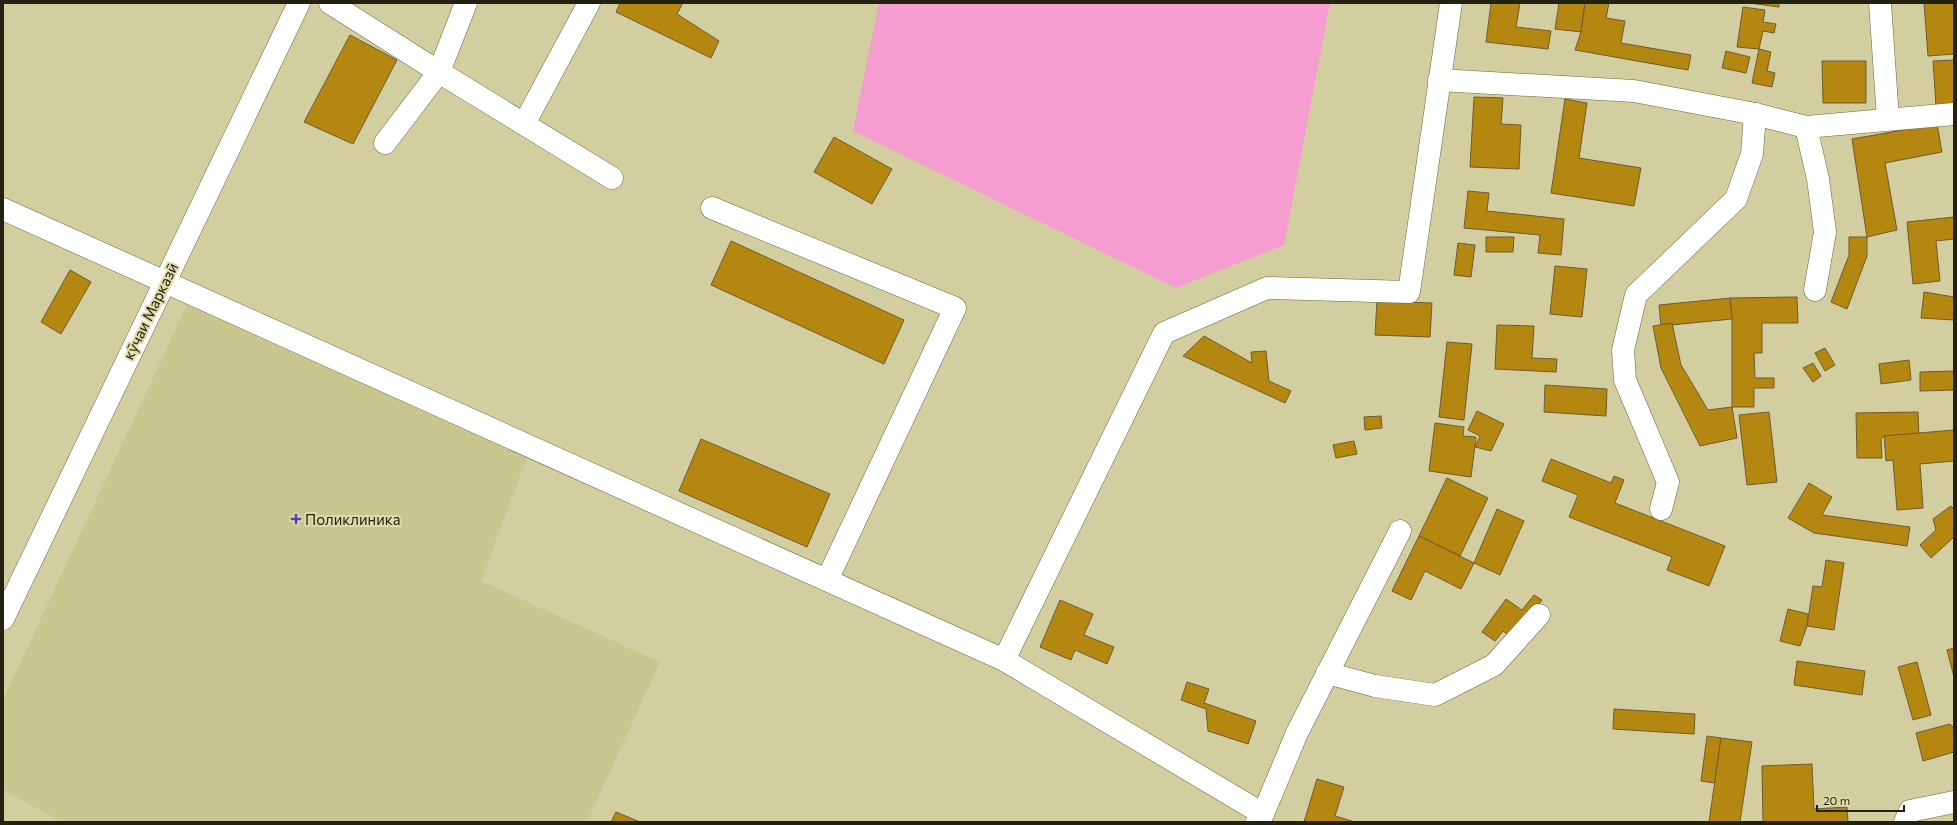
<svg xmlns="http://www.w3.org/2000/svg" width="1957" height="825" font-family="Commissioner,sans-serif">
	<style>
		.built { fill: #cac690 }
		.green { fill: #f59dd0 }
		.building { fill: #b48711; stroke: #6e5a33 }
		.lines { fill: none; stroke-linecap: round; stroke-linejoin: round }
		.minor-casing { stroke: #6b673d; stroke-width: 23 }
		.major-casing { stroke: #6b673d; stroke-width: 23 }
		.minor { stroke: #fff; stroke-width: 22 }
		.major { stroke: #fff; stroke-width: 22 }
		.poi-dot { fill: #5542ba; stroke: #dfdbad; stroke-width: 1.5 }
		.labels { text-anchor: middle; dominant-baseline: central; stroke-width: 4; stroke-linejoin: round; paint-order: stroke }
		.street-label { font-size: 15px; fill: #23210f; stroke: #dfdbad }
		.poi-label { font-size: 15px; fill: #23210f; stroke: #dfdbad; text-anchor: start }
	</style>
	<rect width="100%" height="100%" fill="#d2cea0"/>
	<!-- built -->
	<polygon class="built" points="187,305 527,458 481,581 660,662 587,822 62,822 3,790 3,700"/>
	<!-- green -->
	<polygon class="green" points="879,3 1330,3 1284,245 1176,288 853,131"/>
	<!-- building -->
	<g class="building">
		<polygon points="620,3 683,3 677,14 719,41 711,58 616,12"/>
		<polygon points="1491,3 1520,3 1516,27 1551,31 1548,49 1486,42"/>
		<polygon points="1559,3 1585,3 1581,32 1555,29"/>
		<polygon points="1585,3 1609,3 1606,18 1625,21 1621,43 1691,55 1688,70 1575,50 1581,32"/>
		<polygon points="1749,3 1779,3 1779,7"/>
		<polygon points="1924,3 1954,3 1954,54 1928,56"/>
		<polygon points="1743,7 1765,10 1763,22 1776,24 1774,33 1763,31 1759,49 1737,47"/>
		<polygon points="350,35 397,60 353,144 304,122"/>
		<polygon points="1759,49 1771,52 1767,71 1775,73 1772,87 1752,83"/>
		<polygon points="1726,51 1750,57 1746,73 1722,68"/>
		<polygon points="1954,60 1954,105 1936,106 1933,61"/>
		<polygon points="1822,61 1866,61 1866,103 1823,103"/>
		<polygon points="1474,97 1503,98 1501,124 1521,125 1519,169 1470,167"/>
		<polygon points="1565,99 1587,103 1579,158 1641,168 1634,206 1551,193"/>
		<polygon points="1937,124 1942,152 1885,163 1897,230 1867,237 1852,139"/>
		<polygon points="834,137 892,169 872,204 814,172"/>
		<polygon points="1468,191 1489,193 1487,211 1564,219 1561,255 1538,253 1540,235 1464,228"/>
		<polygon points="1954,217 1954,239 1936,241 1940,281 1913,284 1907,222"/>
		<polygon points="1486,237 1514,237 1513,252 1486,252"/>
		<polygon points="1849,237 1867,237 1867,256 1847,309 1831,302 1849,255"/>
		<polygon points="731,241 904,320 884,364 711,285"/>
		<polygon points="1458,243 1475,245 1471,277 1454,275"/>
		<polygon points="1555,266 1587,269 1582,317 1550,314"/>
		<polygon points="70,270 91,282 61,334 41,322"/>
		<polygon points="1924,292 1954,297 1954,320 1921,318"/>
		<polygon points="1797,297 1798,323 1762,323 1762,353 1754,353 1755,378 1774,378 1774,388 1754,388 1754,407 1732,407 1732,319 1730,298"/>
		<polygon points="1730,298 1732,319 1661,326 1659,305"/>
		<polygon points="1377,301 1432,303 1430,337 1375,335"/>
		<polygon points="1672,323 1681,365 1708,410 1732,407 1737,438 1700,446 1661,368 1653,326"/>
		<polygon points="1497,325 1534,326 1532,358 1557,359 1556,372 1495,369"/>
		<polygon points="1204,336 1252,363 1251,352 1266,351 1269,381 1291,391 1285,403 1183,356"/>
		<polygon points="1447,342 1472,344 1464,420 1439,417"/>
		<polygon points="1825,348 1835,365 1825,371 1815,353"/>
		<polygon points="1909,360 1911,380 1881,384 1879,364"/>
		<polygon points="1813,363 1821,376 1813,382 1803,368"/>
		<polygon points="1954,371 1954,390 1920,391 1920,372"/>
		<polygon points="1545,385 1607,389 1606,416 1544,412"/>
		<polygon points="1477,411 1504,424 1491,451 1475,447 1480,436 1468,430"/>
		<polygon points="1769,412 1777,482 1747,485 1739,415"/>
		<polygon points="1918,412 1919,438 1884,436 1881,439 1882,458 1857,458 1856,413"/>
		<polygon points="1381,416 1382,428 1365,430 1364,417"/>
		<polygon points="1435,423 1464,427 1463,436 1476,437 1471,477 1429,471"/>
		<polygon points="1954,430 1954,461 1920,464 1923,508 1897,510 1893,460 1886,461 1884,436"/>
		<polygon points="701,439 830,494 807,547 679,491"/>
		<polygon points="1354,441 1357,454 1336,458 1333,445"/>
		<polygon points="1551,459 1611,483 1614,476 1624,480 1615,503 1725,546 1709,586 1667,570 1672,557 1569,517 1578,495 1542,481"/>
		<polygon points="1447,478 1488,498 1460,556 1419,536"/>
		<polygon points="1809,483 1832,497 1822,515 1910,527 1907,546 1814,533 1788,518"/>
		<polygon points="1951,506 1954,509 1954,537 1931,558 1920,545 1936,530 1933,519"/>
		<polygon points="1497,509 1524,521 1500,575 1474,563"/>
		<polygon points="1419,536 1474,563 1461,589 1425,571 1411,600 1392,591"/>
		<polygon points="1826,560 1844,563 1834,630 1807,626 1813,586 1822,587"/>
		<polygon points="1534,595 1542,600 1513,639 1503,631 1495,641 1482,632 1506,599 1522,610"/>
		<polygon points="1060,600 1093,614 1084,635 1114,647 1107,664 1075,650 1071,660 1040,647"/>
		<polygon points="1788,609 1808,614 1807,626 1800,646 1780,641"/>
		<polygon points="1954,648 1954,677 1947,650"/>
		<polygon points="1797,661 1865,671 1862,695 1794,685"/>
		<polygon points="1917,662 1931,715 1913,720 1898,667"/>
		<polygon points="1187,682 1209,689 1204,703 1256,721 1248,744 1208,731 1206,709 1181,700"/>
		<polygon points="1614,709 1695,714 1694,734 1613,729"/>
		<polygon points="1950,724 1954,728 1954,752 1923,761 1916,733"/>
		<polygon points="1707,736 1721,738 1715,783 1701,781"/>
		<polygon points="1721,738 1752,742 1740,822 1709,822"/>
		<polygon points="1812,764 1814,809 1847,807 1848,822 1763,822 1762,766"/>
		<polygon points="1317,779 1344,787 1335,816 1355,822 1304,822"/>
		<polygon points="616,812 640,822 611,822"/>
	</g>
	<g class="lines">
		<!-- minor casing -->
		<g class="minor-casing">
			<g id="minor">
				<polyline points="330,3 439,72 385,143"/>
				<polyline points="466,3 439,72 612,178"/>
				<polyline points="1880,3 1888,119"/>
				<polyline points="1439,80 1634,91 1755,114 1806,127 1954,114"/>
				<polyline points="524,124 589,3"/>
				<polyline points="1806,127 1818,179 1825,232 1815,290"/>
				<polyline points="712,208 955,308 827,580"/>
				<polyline points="3,209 1004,660 1263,814 1257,822"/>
				<polyline points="1661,509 1668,482 1625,380 1623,350 1636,295 1736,199 1752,154 1755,114"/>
				<polyline points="1004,660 1164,333 1267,288 1409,292 1451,3"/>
				<polyline points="1327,673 1375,686 1435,695 1494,665 1539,615"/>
				<polyline points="1263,814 1297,733 1400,531"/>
				<polyline points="1905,822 1910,811 1954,802"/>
			</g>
		</g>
		<!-- major casing -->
		<g class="major-casing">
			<polyline id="major" points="3,619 299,3"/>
		</g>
		<!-- minor -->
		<use href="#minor" class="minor"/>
		<!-- major -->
		<use href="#major" class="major"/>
	</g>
	<!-- markers -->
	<path class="poi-dot" d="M294 513h4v4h4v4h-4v4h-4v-4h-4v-4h4z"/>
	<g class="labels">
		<!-- street labels -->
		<g class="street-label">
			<text transform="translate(150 311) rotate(-64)">кӯчаи Марказӣ</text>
		</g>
		<!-- poi labels -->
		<g class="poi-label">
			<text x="305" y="519">Поликлиника</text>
		</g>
	</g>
	<!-- border -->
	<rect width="1957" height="825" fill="none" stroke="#23210f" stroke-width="8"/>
	<!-- scale -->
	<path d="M1817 805v6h87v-6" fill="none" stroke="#23210f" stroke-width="2"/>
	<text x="1823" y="805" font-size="12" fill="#23210f" stroke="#dfdbad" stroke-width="3" paint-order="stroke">20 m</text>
</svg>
